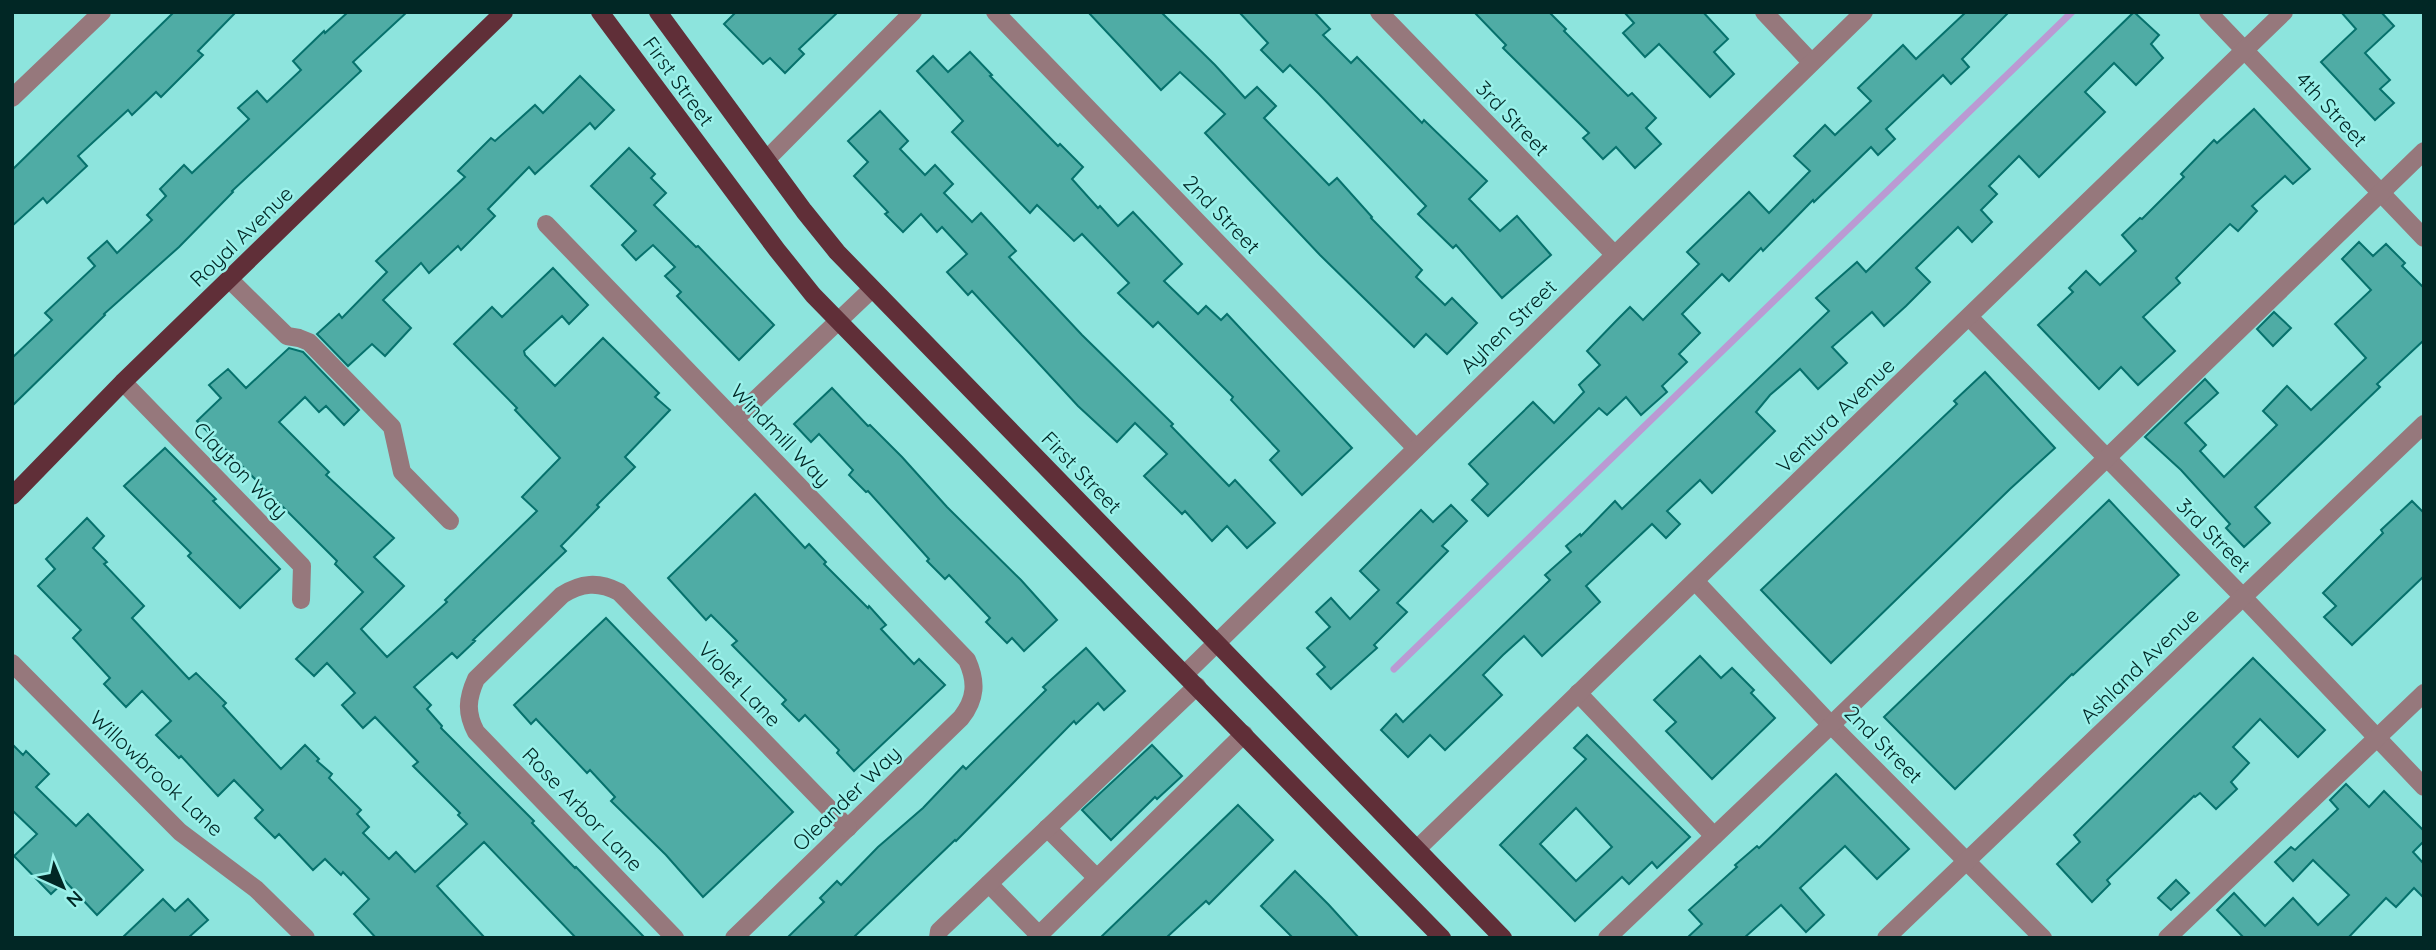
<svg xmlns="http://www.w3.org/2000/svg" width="2436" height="950" font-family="Quicksand,sans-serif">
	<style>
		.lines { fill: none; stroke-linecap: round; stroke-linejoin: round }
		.stream { stroke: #ba9ad3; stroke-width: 7 }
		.building { fill: #4faca5; stroke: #06716c; stroke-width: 2; fill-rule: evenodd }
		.minor { stroke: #96787c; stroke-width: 18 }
		.major { stroke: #602f38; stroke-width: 18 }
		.labels { text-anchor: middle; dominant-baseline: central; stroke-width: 5; stroke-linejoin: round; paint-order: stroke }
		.street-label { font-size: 21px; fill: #012725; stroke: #9af1ea }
	</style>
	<rect width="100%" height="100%" fill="#8de4dd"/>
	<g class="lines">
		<!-- stream -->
		<polyline class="stream" points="1394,669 2072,12"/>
	</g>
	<!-- building -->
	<g class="building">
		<polygon points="174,12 236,12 198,51 203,55 161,97 156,92 132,115 128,110 78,156 87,166 47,203 43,198 12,226 12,170"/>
		<polygon points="348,12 407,12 353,62 361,71 232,191 233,192 179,247 104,314 105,315 12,406 12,358 52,320 45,313 95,266 88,258 107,241 117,253 152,220 147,215 166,196 160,189 184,165 192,173 249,119 238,108 257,91 267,102 301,70 293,61 324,31 325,33"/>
		<polygon points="736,12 838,12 799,49 804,54 785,73 770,58 763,64 724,24"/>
		<polygon points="1088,12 1161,12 1215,65 1245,98 1257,87 1276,106 1264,118 1329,185 1337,178 1372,217 1371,218 1422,270 1416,277 1445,305 1452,298 1477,323 1447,354 1426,334 1414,347 1320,255 1205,133 1225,114 1180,72 1161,90"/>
		<polygon points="1239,12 1314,12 1330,29 1323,35 1351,63 1357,57 1422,123 1424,120 1487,181 1469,199 1500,231 1517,216 1551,255 1502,298 1456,245 1453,248 1418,214 1426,206 1319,94 1290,65 1283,72 1261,50 1268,43"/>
		<polygon points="1474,12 1549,12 1566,29 1564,31 1628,96 1632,93 1656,118 1646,128 1661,144 1635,168 1616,147 1603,159 1583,138 1589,133 1503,48 1506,45"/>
		<polygon points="1624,12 1703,12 1728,39 1714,52 1734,74 1710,97 1659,44 1645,57 1623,33 1634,23"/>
		<polygon points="1966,12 2009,12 1962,59 1969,67 1951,84 1943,75 1886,129 1895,139 1878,155 1871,147 1814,202 1813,200 1763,251 1761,248 1729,281 1722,274 1682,314 1700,333 1679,354 1687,362 1662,386 1667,392 1641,415 1626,397 1607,415 1599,408 1488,516 1472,500 1488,484 1469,464 1533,402 1554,423 1584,392 1579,385 1600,365 1587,351 1616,321 1630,307 1643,320 1699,264 1687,252 1749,192 1769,213 1810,171 1794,156 1825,125 1835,135 1871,101 1858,88 1903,45 1916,59"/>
		<polygon points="2134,12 2159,35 2151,44 2163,58 2136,85 2114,63 2085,92 2105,112 2039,177 2019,156 1989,186 1997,194 1981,210 1992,222 1972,242 1958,227 1916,268 1930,282 1906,306 1884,326 1872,312 1832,347 1847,363 1818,389 1800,369 1770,395 1756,412 1775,431 1712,493 1700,480 1667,511 1680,524 1666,538 1652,524 1586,586 1600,602 1542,656 1524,636 1503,655 1483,675 1502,695 1445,750 1430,735 1408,757 1381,730 1396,714 1403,722 1550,580 1545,575 1571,552 1566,546 1580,534 1581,536 1615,501 1622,509 1829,311 1816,298 1857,262 1866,272"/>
		<polygon points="2341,12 2381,12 2394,26 2365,53 2390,80 2380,89 2394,103 2375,120 2321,62 2356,29"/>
		<polygon points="970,52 992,75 990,76 1058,146 1060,144 1083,167 1072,179 1098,208 1100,206 1118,226 1133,212 1182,264 1164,281 1198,314 1206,306 1221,320 1227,314 1352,448 1302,495 1270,460 1279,451 1231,400 1233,397 1158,322 1153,327 1118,293 1129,283 1082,234 1074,241 1037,205 1030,213 952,132 963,121 917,71 933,56 948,72"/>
		<polygon points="580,76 614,110 595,129 590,123 535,174 529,167 488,209 495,216 461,250 458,246 429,273 421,263 383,300 411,328 385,356 372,344 348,366 317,334 339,314 342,318 387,272 376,261 465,177 458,171 491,138 495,141 535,105 543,113"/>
		<polygon points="2254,109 2310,169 2293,184 2285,176 2252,206 2257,211 2238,231 2230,224 2176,278 2180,283 2143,317 2175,351 2138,385 2121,367 2099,389 2038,325 2073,292 2069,288 2086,271 2100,285 2136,251 2122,235 2140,218 2142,219 2184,177 2181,174 2214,140 2217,143"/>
		<polygon points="880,111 908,141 900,149 925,175 935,165 953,184 944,193 972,222 981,213 1016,251 1009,257 1082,335 1173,424 1171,426 1229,486 1235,480 1275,523 1247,548 1227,526 1212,541 1185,511 1182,514 1144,476 1167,454 1135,423 1117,442 1078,406 972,291 968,295 947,272 967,254 942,227 937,232 921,214 903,232 885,214 888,212 854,176 868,162 848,141"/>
		<polygon points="629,148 655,174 651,178 666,193 654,205 696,247 698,246 774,325 739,360 677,296 681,292 665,276 675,267 653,245 636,260 622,245 636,231 591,186"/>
		<polygon points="2359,242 2373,256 2386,244 2405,263 2402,266 2424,288 2424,340 2377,384 2380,387 2255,507 2270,523 2244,547 2226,528 2230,524 2181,470 2145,437 2205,379 2218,393 2185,423 2206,445 2200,451 2224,477 2277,425 2263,411 2287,386 2311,410 2366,358 2335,324 2371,290 2342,259"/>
		<polygon points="553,268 588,305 569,324 562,316 524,351 525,355 555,386 603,338 659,393 655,397 670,410 625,457 635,467 597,505 599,507 561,546 566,551 473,640 475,641 457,658 452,653 414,687 431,705 427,709 442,726 441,728 534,821 532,823 575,868 576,867 645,938 576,938 484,842 437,886 485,938 376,938 354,914 369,899 343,872 341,875 325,859 313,870 279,834 275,838 255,818 263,810 234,780 218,796 181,756 179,758 156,735 171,721 142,691 126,707 104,684 110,678 73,638 81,630 38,586 55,569 46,559 87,518 104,536 93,548 107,562 104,564 144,606 132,618 189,679 196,673 226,703 223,706 281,769 305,745 319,759 317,761 332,774 329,778 361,810 357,814 369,827 363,833 389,859 396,852 415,872 467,824 458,815 460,813 413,766 418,762 375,717 363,728 342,705 355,693 327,663 314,676 296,659 363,592 335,564 337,561 197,421 221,398 209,385 228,369 246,388 289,348 303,352 359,410 344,425 326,406 319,412 305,397 279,422 329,472 326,475 394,538 374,557 404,586 361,629 387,657 447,602 445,600 537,511 522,497 560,458 515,410 517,408 454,344 492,307 502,317"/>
		<polygon points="2274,312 2291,328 2273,346 2257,329"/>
		<polygon points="1985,372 2055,448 2010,489 1831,663 1761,590 1957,404 1954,401"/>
		<polygon points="832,388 868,426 870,425 902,457 947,507 1021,580 1057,620 1024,651 1012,638 1007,643 986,622 990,618 949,575 945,579 927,561 929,559 868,491 866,492 849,475 853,470 819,434 811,442 794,424"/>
		<polygon points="165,448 216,499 213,501 280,569 240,608 188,556 191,553 124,486"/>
		<polygon points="755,494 805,548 809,544 826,562 824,564 868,608 869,606 886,625 881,629 914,664 919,659 945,685 854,771 837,753 839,750 805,715 799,721 782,704 786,700 732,645 737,641 711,615 706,620 668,578"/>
		<polygon points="2109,500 2179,575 2073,675 2072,674 1955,789 1884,717"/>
		<polygon points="2412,501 2424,513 2424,576 2352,645 2324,617 2336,606 2323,593 2383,533 2381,530"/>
		<polygon points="1451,505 1467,521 1442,546 1448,551 1397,603 1407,612 1374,645 1377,648 1331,689 1317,674 1325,667 1307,648 1330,627 1316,612 1331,598 1350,619 1379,590 1360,571 1421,510 1433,522"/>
		<polygon points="606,618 793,812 703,897 666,855 611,801 615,797 590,770 587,773 536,719 531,724 514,705"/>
		<polygon points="1086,648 1125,691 1104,710 1098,703 1076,724 1074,721 956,841 955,840 853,938 787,938 824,902 820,898 837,881 841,885 878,847 923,808 963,766 966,769 1046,690 1043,687"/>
		<polygon points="1700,656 1721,678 1732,668 1754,690 1751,693 1775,718 1712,779 1666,731 1676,722 1654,700"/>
		<polygon points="2253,658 2325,730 2298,757 2260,719 2233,747 2249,763 2231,782 2237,789 2216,809 2200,793 2195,797 2194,796 2107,880 2110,884 2092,902 2057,864 2080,842 2074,835"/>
		<path d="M1587 735 1690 837 1657 868 1652 862 1629 884 1622 877 1575 921 1500 845 1586 759 1574 748ZM1576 808 1612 847 1576 881 1540 844Z"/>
		<polygon points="12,744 23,755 26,751 49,774 36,787 76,826 88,814 143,870 97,915 65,881 51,894 14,856 37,834 12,810"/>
		<polygon points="1152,745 1182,776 1157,799 1155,797 1111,840 1082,810"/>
		<polygon points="1836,774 1909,849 1877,879 1845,846 1800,888 1824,915 1806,932 1781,905 1744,938 1687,938 1702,924 1689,910 1737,867 1735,865 1757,846 1759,848"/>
		<polygon points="2346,784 2369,807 2384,791 2424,831 2424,841 2413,852 2424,864 2424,898 2414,888 2396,907 2386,898 2348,938 2244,938 2217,910 2234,893 2265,926 2293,898 2318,925 2349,895 2313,860 2293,881 2275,862 2291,847 2295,850 2338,809 2330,800"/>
		<polygon points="1238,805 1273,840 1209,904 1206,901 1166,938 1100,938"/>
		<polygon points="1295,871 1329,905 1359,938 1293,938 1261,906"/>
		<polygon points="2176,880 2189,893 2171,910 2158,898"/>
		<polygon points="163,899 175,911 188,899 208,920 188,938 122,938"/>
	</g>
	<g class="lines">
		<!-- minor -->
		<g class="minor">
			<polyline points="995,12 1416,448"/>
			<polyline points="1379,12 1614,254"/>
			<polyline points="1764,12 1811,62"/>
			<polyline points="2208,12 2424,238"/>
			<polyline points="12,98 102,12"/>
			<polyline points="767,159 913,12"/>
			<path d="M546 224 967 660C977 682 976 699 961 718L734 938"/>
			<polyline points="229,279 287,336 299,338 309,342 392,427 402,472 450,521"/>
			<polyline points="1970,318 2243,597 2424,787"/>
			<polyline points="123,382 302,566 301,600"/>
			<polyline points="735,419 872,289"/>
			<polyline points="1695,581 1831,725 2043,938"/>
			<polyline points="12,663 180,832 256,889 306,938"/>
			<polyline points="1185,674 1864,12"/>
			<polyline points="1578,693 1714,836"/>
			<polyline points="1047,828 1097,878"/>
			<polyline points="1417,849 2284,12"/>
			<polyline points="989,884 1039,935"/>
			<path d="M675 938 476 732C466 713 467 699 476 679L562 595C581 583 598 581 619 592L848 828"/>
			<polyline points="938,938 939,931 1197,686"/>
			<polyline points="1036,938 1244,734"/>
			<polyline points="1607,938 1831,725 2424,151"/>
			<polyline points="1886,938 2424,424"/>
			<polyline points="2167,938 2424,693"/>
		</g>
		<!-- major -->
		<g class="major">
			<polyline points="600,12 777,250 813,295 1442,938"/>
			<polyline points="658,12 804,211 837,252 1503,938"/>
			<polyline points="12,496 123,382 504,12"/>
		</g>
	</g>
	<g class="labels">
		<!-- street labels -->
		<g class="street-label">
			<text transform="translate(679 81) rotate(54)">First Street</text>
			<text transform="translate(2332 109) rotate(47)">4th Street</text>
			<text transform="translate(1513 118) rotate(46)">3rd Street</text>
			<text transform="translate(1222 214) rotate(46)">2nd Street</text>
			<text transform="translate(241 236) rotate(-44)">Royal Avenue</text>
			<text transform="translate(1508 326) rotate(-44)">Ayhen Street</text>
			<text transform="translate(1835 415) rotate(-44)">Ventura Avenue</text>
			<text transform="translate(781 435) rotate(46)">Windmill Way</text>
			<text transform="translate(241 470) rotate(46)">Clayton Way</text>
			<text transform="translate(1082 472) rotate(46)">First Street</text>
			<text transform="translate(2214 535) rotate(45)">3rd Street</text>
			<text transform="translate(2139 665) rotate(-44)">Ashland Avenue</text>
			<text transform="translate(740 684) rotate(46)">Violet Lane</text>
			<text transform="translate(1884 744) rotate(45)">2nd Street</text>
			<text transform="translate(157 773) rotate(43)">Willowbrook Lane</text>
			<text transform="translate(846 798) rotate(-44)">Oleander Way</text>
			<text transform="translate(583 809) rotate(46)">Rose Arbor Lane</text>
		</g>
	</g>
	<!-- border -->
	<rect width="2436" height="950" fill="none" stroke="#012725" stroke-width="28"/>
	<!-- north arrow -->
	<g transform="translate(63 887) rotate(136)" stroke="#9af1ea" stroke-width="5" paint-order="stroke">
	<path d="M0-5L12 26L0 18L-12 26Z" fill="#012725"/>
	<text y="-10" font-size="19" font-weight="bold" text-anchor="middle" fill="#012725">N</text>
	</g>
</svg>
